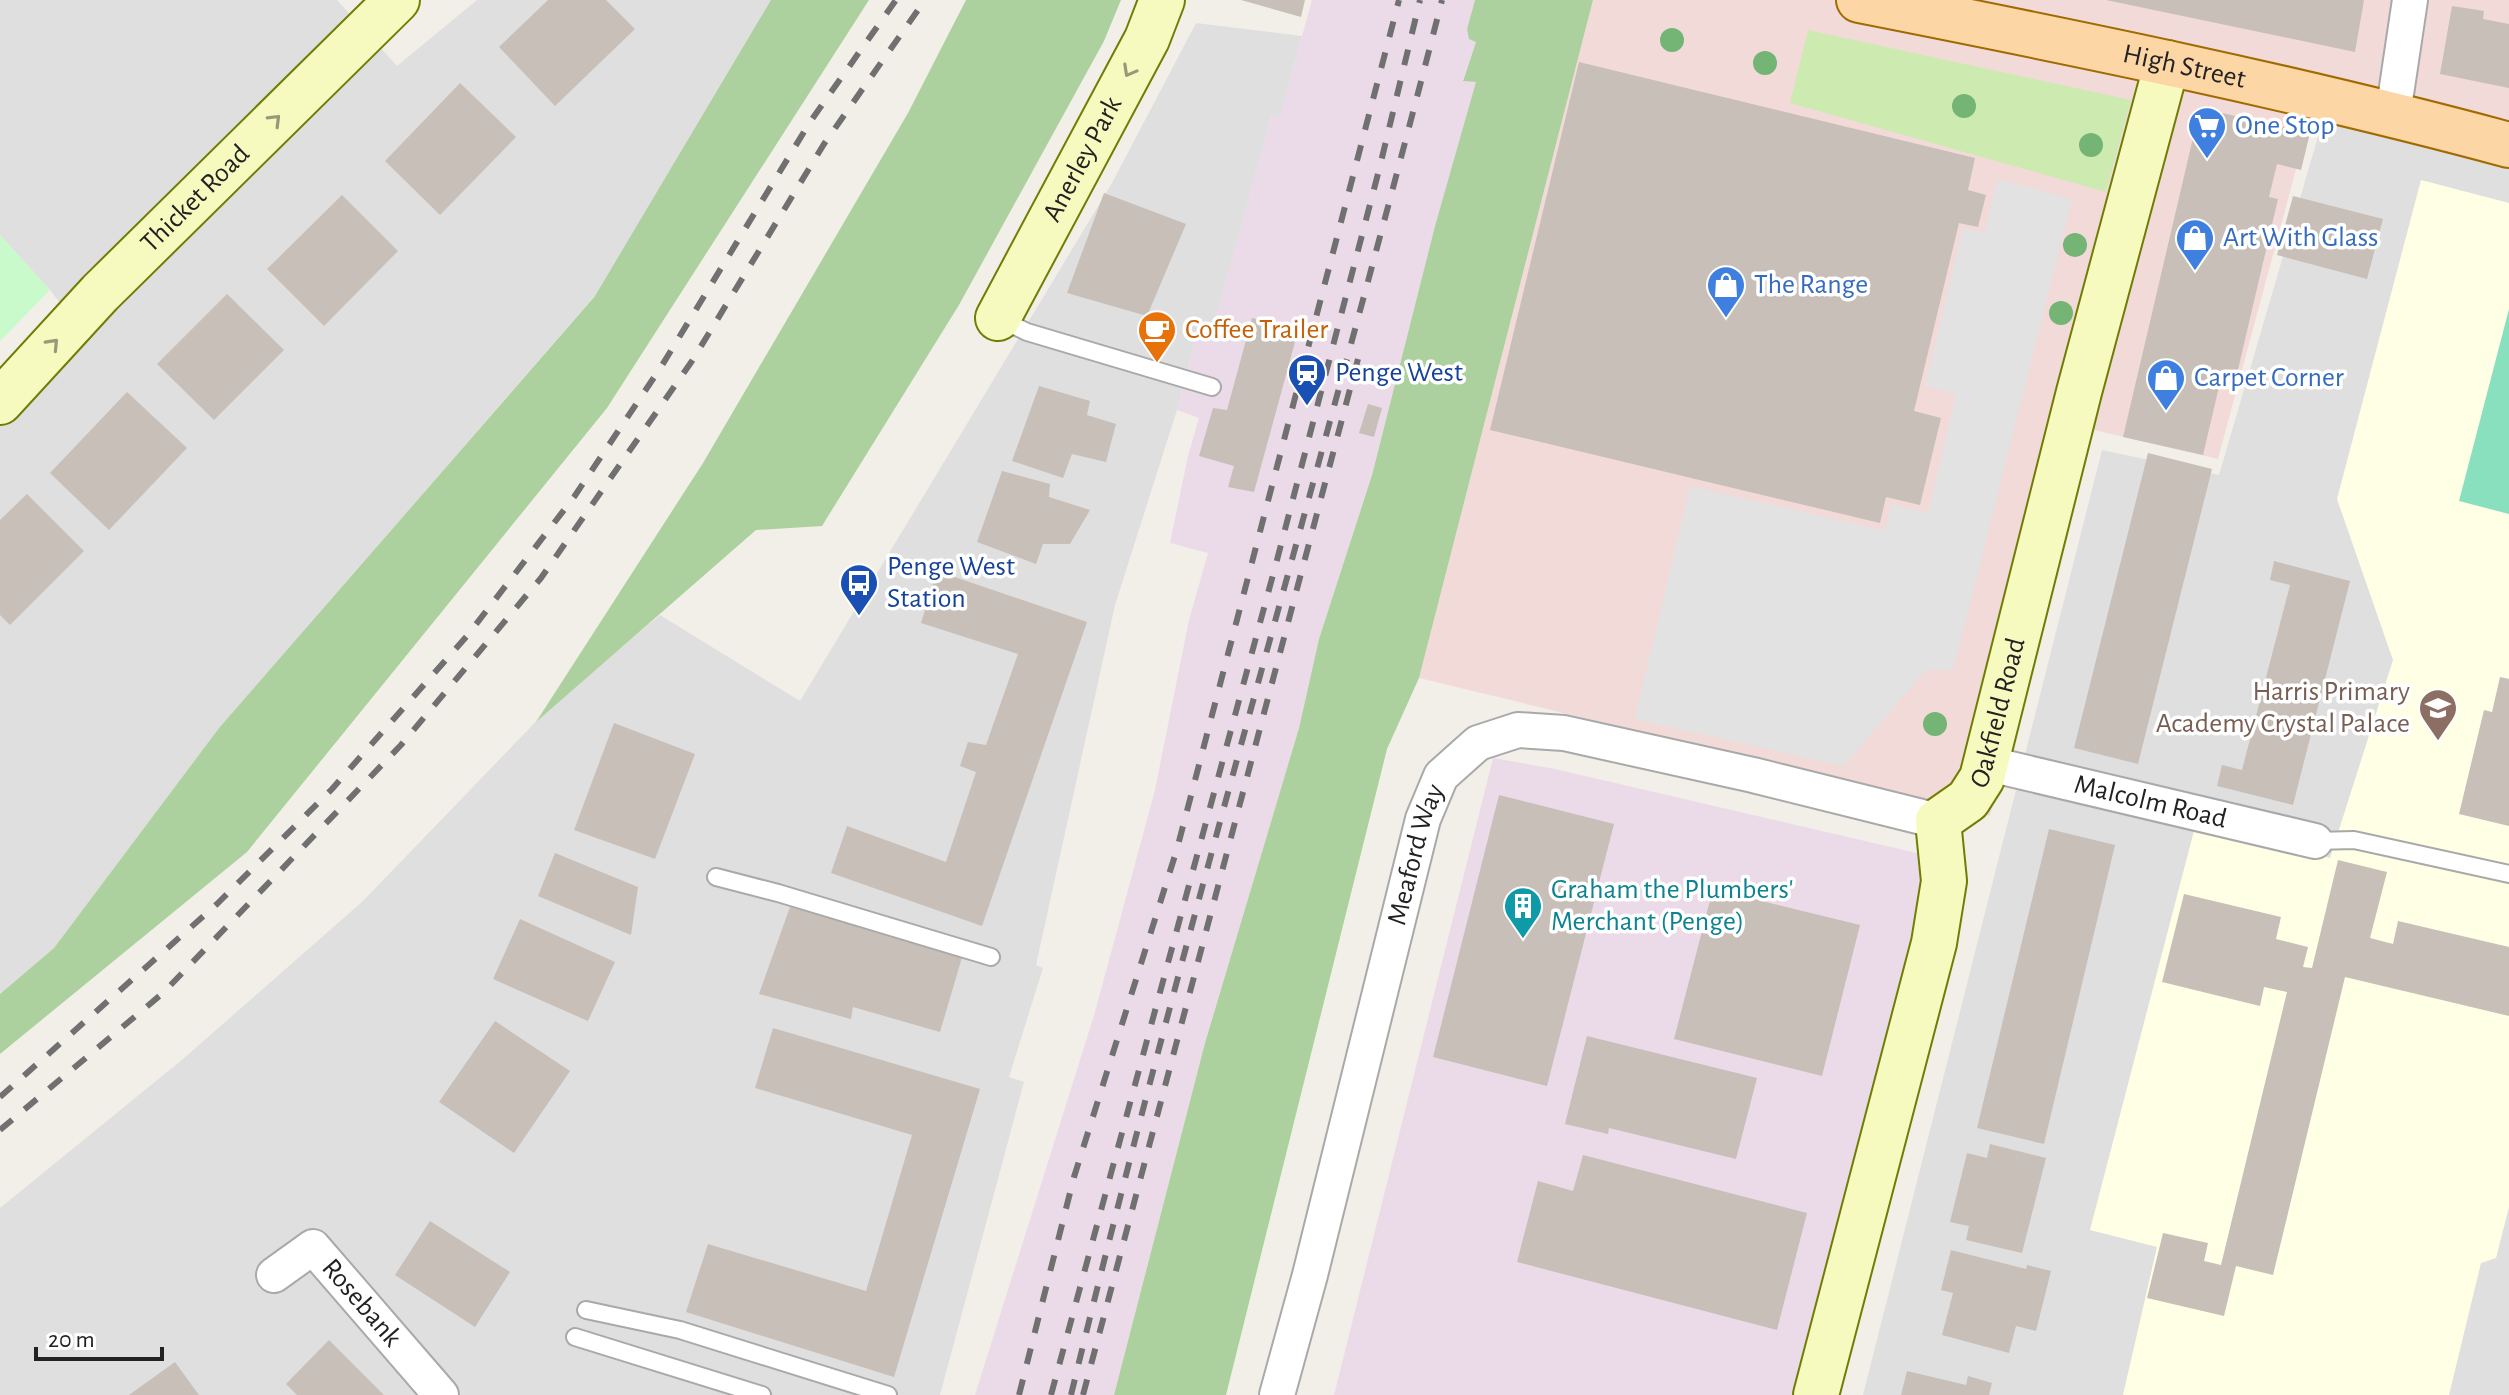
<svg xmlns="http://www.w3.org/2000/svg" width="2509" height="1395" font-family="'Alegreya Sans',sans-serif">
	<style>
		.residential { fill: #e0dfdf }
		.commercial { fill: #f2dad9 }
		.industrial { fill: #ebdbe8 }
		.education { fill: #ffffe5 }
		.grass { fill: #cdebb0 }
		.forest { fill: #add19e }
		.park { fill: #c8facc }
		.pitch { fill: #88e0be }
		.parking { fill: #e2e2e2 }
		.building { fill: #c7bfb8 }
		.lines { fill: none; stroke-linecap: round; stroke-linejoin: round }
		.lane-casing { stroke: #a9a9a9; stroke-width: 20 }
		.street-casing { stroke: #a9a9a9; stroke-width: 38 }
		.secondary-casing { stroke: #707d05; stroke-width: 48 }
		.primary-casing { stroke: #a06b00; stroke-width: 48 }
		.lane { stroke: #fff; stroke-width: 16 }
		.street { stroke: #fff; stroke-width: 34 }
		.secondary { stroke: #f7fabf; stroke-width: 44 }
		.primary { stroke: #fcd6a4; stroke-width: 44 }
		.rail { stroke: #707070; stroke-width: 6; stroke-dasharray: 16 16; stroke-linecap: butt }
		.tree { fill: #74b475 }
		.oneway { stroke: #979978 }
		.labels { text-anchor: middle; dominant-baseline: central; stroke-width: 7; stroke-linejoin: round; paint-order: stroke }
		.street-label { font-size: 28px; fill: #222; stroke: #fff }
		.shop-label { font-size: 28px; fill: #366cbe; stroke: #fff; text-anchor: start }
		.food-label { font-size: 28px; fill: #c56008; stroke: #fff; text-anchor: start }
		.transit-label { font-size: 28px; fill: #164399; stroke: #fff; text-anchor: start }
		.education-label { font-size: 28px; fill: #785e54; stroke: #fff; text-anchor: end }
		.culture-label { font-size: 28px; fill: #0d838f; stroke: #fff; text-anchor: start }
	</style>
	<rect width="100%" height="100%" fill="#f2efe9"/>
	<!-- residential -->
	<g class="residential">
		<polygon points="0,0 337,0 397,66 477,0 772,0 605,284 219,728 54,948 0,994 0,424 82,332 50,290 0,235"/>
		<polygon points="1196,23 1302,36 1280,117 1272,115 1215,321 1199,324 1177,410 1115,605 1036,965 1043,968 1009,1077 1024,1082 940,1395 0,1395 0,1208 183,1059 363,901 550,707 660,615 800,701 1112,183"/>
		<polygon points="2327,106 2509,163 2509,1395 1863,1395 2102,450 2219,475"/>
	</g>
	<!-- commercial -->
	<polygon class="commercial" points="1593,0 2509,0 2509,132 2322,73 2218,459 2090,429 1990,816 1419,678"/>
	<!-- industrial -->
	<g class="industrial">
		<polygon points="1312,0 1475,0 1467,29 1476,42 1463,80 1477,81 1435,226 1372,475 1319,639 1299,728 1205,1043 1114,1395 975,1395 1095,1012 1155,790 1189,620 1208,553 1170,543 1188,456 1199,418 1177,410 1199,324 1215,320 1272,115 1280,116"/>
		<polygon points="1493,758 1555,769 1938,858 1801,1395 1334,1395"/>
	</g>
	<!-- education -->
	<polygon class="education" points="2421,180 2509,203 2509,1207 2496,1258 2481,1263 2449,1395 2123,1395 2157,1247 2090,1230 2196,823 2330,858 2393,660 2337,499"/>
	<!-- grass -->
	<polygon class="grass" points="1808,30 2131,100 2106,192 1790,103"/>
	<!-- forest -->
	<g class="forest">
		<polygon points="771,0 869,0 607,408 247,852 0,1054 0,994 54,948 219,728 595,296"/>
		<polygon points="966,0 1121,0 1104,41 959,305 822,526 756,530 536,722 703,463 908,113"/>
		<polygon points="1475,0 1593,0 1419,678 1387,749 1226,1395 1114,1395 1205,1043 1299,728 1319,639 1372,475 1435,226 1476,82 1463,81 1476,42 1469,39 1467,29"/>
	</g>
	<!-- park -->
	<polygon class="park" points="0,235 50,290 0,341"/>
	<!-- pitch -->
	<polygon class="pitch" points="2509,309 2509,514 2459,501"/>
	<!-- parking -->
	<polygon class="parking" points="1997,179 2072,199 1953,670 1926,670 1844,766 1635,719 1690,486 1885,531 1892,504 1928,513 1956,394 1925,386 1963,228 1985,233"/>
	<!-- building -->
	<g class="building">
		<polygon points="548,0 606,0 635,29 555,106 499,47"/>
		<polygon points="1241,0 1305,0 1301,17"/>
		<polygon points="2106,0 2364,0 2355,52"/>
		<polygon points="2452,6 2484,11 2483,19 2509,24 2509,88 2440,74"/>
		<polygon points="1579,62 1975,158 1968,190 1986,195 1978,227 1959,223 1914,411 1941,418 1920,505 1886,497 1880,523 1490,430"/>
		<polygon points="460,83 516,137 440,215 385,161"/>
		<polygon points="2200,108 2310,133 2301,170 2277,164 2269,197 2278,199 2236,378 2222,374 2203,455 2123,437"/>
		<polygon points="1104,193 1186,224 1147,316 1067,293"/>
		<polygon points="342,195 398,251 324,326 267,269"/>
		<polygon points="2293,196 2383,219 2367,279 2277,255"/>
		<polygon points="227,294 284,350 214,420 157,364"/>
		<polygon points="1252,318 1298,331 1254,492 1228,487 1234,466 1199,456 1213,408 1227,410"/>
		<polygon points="1039,386 1090,401 1087,415 1116,424 1106,462 1072,454 1063,478 1012,461"/>
		<polygon points="127,392 187,448 109,530 50,473"/>
		<polygon points="1368,404 1382,408 1374,437 1359,433"/>
		<polygon points="2148,453 2212,469 2138,764 2074,748"/>
		<polygon points="1002,471 1050,484 1049,497 1090,510 1070,544 1043,544 1036,564 977,542"/>
		<polygon points="27,494 84,551 10,625 0,615 0,520"/>
		<polygon points="2274,561 2350,581 2293,805 2217,786 2222,765 2242,770 2290,585 2270,580"/>
		<polygon points="937,571 1087,622 982,926 831,873 847,826 946,862 976,772 960,766 968,742 986,745 1018,654 921,623"/>
		<polygon points="2500,677 2509,679 2509,826 2459,814 2484,710 2492,712"/>
		<polygon points="614,723 695,754 655,859 574,830"/>
		<polygon points="1499,795 1614,824 1547,1086 1433,1057"/>
		<polygon points="2049,829 2115,845 2044,1144 1977,1128"/>
		<polygon points="555,853 638,887 631,935 538,896"/>
		<polygon points="2338,860 2387,872 2370,938 2393,944 2398,921 2509,947 2509,1016 2345,977 2273,1275 2236,1266 2224,1316 2147,1298 2163,1233 2208,1243 2204,1261 2221,1265 2287,992 2264,987 2260,1006 2162,982 2184,894 2281,917 2276,939 2308,947 2303,967 2312,968"/>
		<polygon points="1713,889 1860,925 1822,1076 1674,1039"/>
		<polygon points="790,907 963,954 940,1032 853,1007 851,1019 759,994"/>
		<polygon points="520,919 615,962 588,1021 493,979"/>
		<polygon points="495,1021 570,1071 514,1153 439,1102"/>
		<polygon points="773,1028 980,1089 894,1377 686,1312 708,1244 866,1291 912,1135 755,1088"/>
		<polygon points="1587,1036 1757,1078 1736,1159 1609,1128 1608,1134 1565,1124"/>
		<polygon points="1990,1144 2046,1158 2022,1253 1966,1240 1969,1226 1950,1222 1967,1153 1987,1158"/>
		<polygon points="1583,1155 1807,1213 1777,1330 1517,1262 1538,1181 1573,1191"/>
		<polygon points="430,1221 510,1272 475,1327 395,1275"/>
		<polygon points="1951,1250 2026,1269 2027,1265 2051,1271 2036,1331 2016,1326 2009,1353 1942,1335 1953,1293 1941,1290"/>
		<polygon points="329,1340 384,1395 297,1395 286,1384"/>
		<polygon points="175,1362 199,1395 129,1395"/>
		<polygon points="1907,1371 1966,1385 1968,1376 1992,1383 1989,1395 1901,1395"/>
	</g>
	<g class="lines">
		<!-- lane casing -->
		<g class="lane-casing">
			<g id="lane">
				<polyline points="1000,319 1027,332 1212,387"/>
				<polyline points="2315,841 2354,840 2509,874"/>
				<polyline points="716,877 778,893 991,957"/>
				<polyline points="586,1310 680,1330 888,1395"/>
				<polyline points="575,1337 762,1395"/>
			</g>
		</g>
		<!-- street casing -->
		<g class="street-casing">
			<g id="street">
				<polyline points="2393,114 2410,0"/>
				<path id="s1" d="M1985 763 2315 841"/>
				<path id="s2" d="M274 1275 313 1247 441 1395"/>
				<path id="s3" d="M1277 1395 1310 1275 1423 819 1441 776 1478 743 1518 730 1564 733 1753 775 1938 821"/>
			</g>
		</g>
		<!-- secondary casing -->
		<g class="secondary-casing">
			<g id="secondary">
				<path id="s4" d="M998 318 1147 39 1162 0"/>
				<path id="s5" d="M0 402 100 293 397 0"/>
				<path id="s6" d="M1816 1395 1934 943 1944 881 1938 821 1968 800 1982 778 2079 392 2167 63"/>
			</g>
		</g>
		<!-- primary casing -->
		<g class="primary-casing">
			<g id="primary">
				<path id="s7" d="M1859 0C2077 43 2294 87 2509 145"/>
			</g>
		</g>
		<!-- lane -->
		<use href="#lane" class="lane"/>
		<!-- street -->
		<use href="#street" class="street"/>
		<!-- secondary -->
		<use href="#secondary" class="secondary"/>
		<!-- primary -->
		<use href="#primary" class="primary"/>
		<!-- rail -->
		<g class="rail">
			<polyline points="0,1097 217,904 332,789 467,636 574,497 661,367 810,122 896,0"/>
			<polyline points="0,1130 163,993 401,745 541,578 692,361 824,144 925,0"/>
			<polyline points="1019,1395 1074,1177 1177,849 1399,0"/>
			<polyline points="1051,1395 1277,560 1379,170 1420,0"/>
			<path d="M1071 1395C1184 927 1323 466 1442 0"/>
			<polyline points="1083,1395 1358,359"/>
		</g>
	</g>
	<!-- trees -->
	<g class="tree">
		<circle cx="1672" cy="40" r="12"/>
		<circle cx="1765" cy="63" r="12"/>
		<circle cx="1964" cy="106" r="12"/>
		<circle cx="2091" cy="145" r="12"/>
		<circle cx="2075" cy="245" r="12"/>
		<circle cx="2061" cy="313" r="12"/>
		<circle cx="1935" cy="724" r="12"/>
	</g>
	<!-- one-way arrows -->
	<defs><path id="oneway-chevron" d="M-2-3.5L2.5 0L-2 3.5" fill="none" stroke-width="1.6" stroke-linecap="round" stroke-linejoin="round" transform="scale(2)"/></defs>
	<g class="oneway">
		<use href="#oneway-chevron" transform="translate(1129 71) rotate(119)"/>
		<use href="#oneway-chevron" transform="translate(275 120) rotate(-45)"/>
		<use href="#oneway-chevron" transform="translate(53 344) rotate(-47)"/>
	</g>
	<!-- icons -->
	<defs>
		<g id="supermarket-pin" transform="scale(2)"><path d="M0 17L-7.5 6A9.5 9.5 0 1 1 7.5 6Z" fill="#3f7fe0" stroke="#fff"/><path d="M-6-5.5h2.5l.6 2H6L4.5 2H-2.5L-4.4-4H-6ZM-1.5 3.2a1.3 1.3 0 1 0 .1 0ZM3 3.2a1.3 1.3 0 1 0 .1 0Z" fill="#fff"/></g>
		<g id="shop-pin" transform="scale(2)"><path d="M0 17L-7.5 6A9.5 9.5 0 1 1 7.5 6Z" fill="#3f7fe0" stroke="#fff"/><path d="M-5-2.5h2.3a2.7 3.5 0 0 1 5.4 0H5L5.5 6h-11ZM-1.5-2.5h3a1.5 2.3 0 0 0-3 0Z" fill="#fff"/></g>
		<g id="cafe-pin" transform="scale(2)"><path d="M0 17L-7.5 6A9.5 9.5 0 1 1 7.5 6Z" fill="#e8710a" stroke="#fff"/><path d="M-5.5-4.5H6V0H3Q3 3.5 0 3.5H-2.5Q-5.5 3.5-5.5 0ZM3-3.2v2h1.7v-2ZM-6 4.5H4V6H-6Z" fill="#fff"/></g>
		<g id="station-pin" transform="scale(2)"><path d="M0 17L-7.5 6A9.5 9.5 0 1 1 7.5 6Z" fill="#1a4fb4" stroke="#fff"/><path d="M-3-6H3Q5-6 5-4V2Q5 4 3 4L4.5 6H3L1.5 4h-3L-3 6H-4.5L-3 4Q-5 4-5 2V-4Q-5-6-3-6ZM-3.5-4v3h7v-3ZM-3.5 1v1.5H-2V1ZM2 1v1.5H3.5V1Z" fill="#fff"/></g>
		<g id="bus-pin" transform="scale(2)"><path d="M0 17L-7.5 6A9.5 9.5 0 1 1 7.5 6Z" fill="#1a4fb4" stroke="#fff"/><path d="M-5-6H5V4H4V6H2V4H-2V6H-4V4H-5ZM-3.5-4V0h7V-4ZM-3.5 1.2v1.5H-2V1.2ZM2 1.2v1.5H3.5V1.2Z" fill="#fff"/></g>
		<g id="school-pin" transform="scale(2)"><path d="M0 17L-7.5 6A9.5 9.5 0 1 1 7.5 6Z" fill="#8d6e63" stroke="#fff"/><path d="M0-5L7-2L0 1L-7-2ZM-4 1L0 2.5L4 1V4Q0 6-4 4Z" fill="#fff"/></g>
		<g id="building-pin" transform="scale(2)"><path d="M0 17L-7.5 6A9.5 9.5 0 1 1 7.5 6Z" fill="#0f9aa8" stroke="#fff"/><path d="M-4-6H4V6H1V3H-1V6H-4ZM-2.5-4.3h1.7v1.8h-1.7ZM.8-4.3h1.7v1.8H.8ZM-2.5-1h1.7V.8h-1.7ZM.8-1h1.7V.8H.8Z" fill="#fff"/></g>
	</defs>
	<g fill-rule="evenodd">
		<use href="#supermarket-pin" x="2207" y="126"/>
		<use href="#shop-pin" x="2195" y="238"/>
		<use href="#shop-pin" x="1726" y="285"/>
		<use href="#cafe-pin" x="1157" y="330"/>
		<use href="#station-pin" x="1307" y="373"/>
		<use href="#shop-pin" x="2166" y="378"/>
		<use href="#bus-pin" x="859" y="583"/>
		<use href="#school-pin" x="2438" y="708"/>
		<use href="#building-pin" x="1523" y="906"/>
	</g>
	<g class="labels">
		<!-- street labels -->
		<g class="street-label">
			<text stroke="none"><textPath href="#s7" startOffset="332">High Street</textPath></text>
			<text stroke="none"><textPath href="#s4" startOffset="180">Anerley Park</textPath></text>
			<text stroke="none"><textPath href="#s5" startOffset="282">Thicket Road</textPath></text>
			<text stroke="none"><textPath href="#s6" startOffset="720">Oakfield Road</textPath></text>
			<text stroke="none"><textPath href="#s1" startOffset="170">Malcolm Road</textPath></text>
			<text stroke="none"><textPath href="#s3" startOffset="558">Meaford Way</textPath></text>
			<text stroke="none"><textPath href="#s2" startOffset="122">Rosebank</textPath></text>
		</g>
		<!-- shop labels -->
		<g class="shop-label">
			<text x="2235" y="126">One Stop</text>
			<text x="2223" y="238">Art With Glass</text>
			<text x="1754" y="285">The Range</text>
			<text x="2194" y="378">Carpet Corner</text>
		</g>
		<!-- food labels -->
		<g class="food-label">
			<text x="1185" y="330">Coffee Trailer</text>
		</g>
		<!-- transit labels -->
		<g class="transit-label">
			<text x="1335" y="373">Penge West</text>
			<text x="887" y="567">Penge West<tspan x="887" dy="32">Station</tspan></text>
		</g>
		<!-- education labels -->
		<g class="education-label">
			<text x="2410" y="692">Harris Primary<tspan x="2410" dy="32">Academy Crystal Palace</tspan></text>
		</g>
		<!-- culture labels -->
		<g class="culture-label">
			<text x="1551" y="890">Graham the Plumbers'<tspan x="1551" dy="32">Merchant (Penge)</tspan></text>
		</g>
	</g>
	<!-- scale -->
	<path d="M36 1347v12h126v-12" fill="none" stroke="#222222" stroke-width="4"/>
	<text x="48" y="1347" font-size="24" fill="#222222" stroke="#ffffff" stroke-width="6" paint-order="stroke">20 m</text>
</svg>
